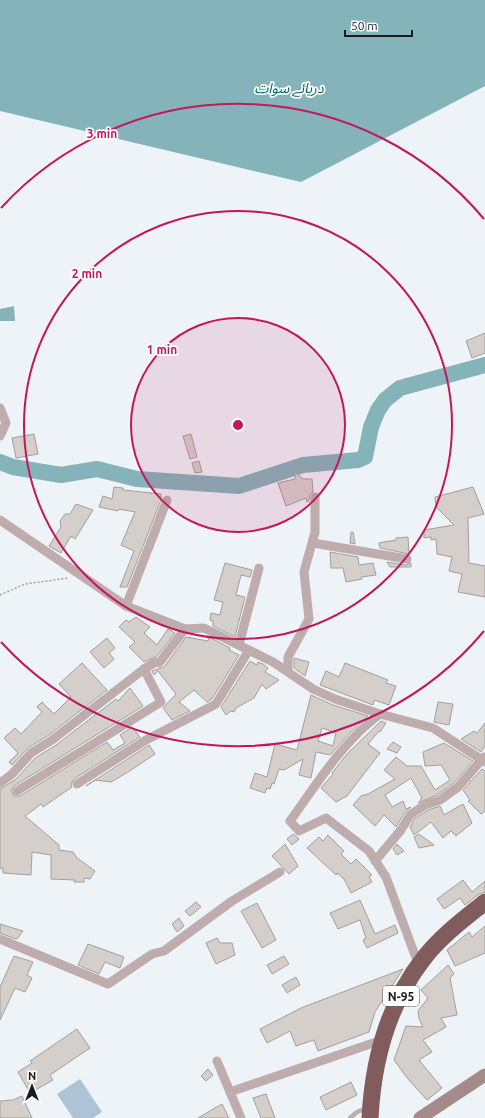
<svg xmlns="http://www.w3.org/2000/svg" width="485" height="1118" font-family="Ubuntu,'Noto Sans Arabic',sans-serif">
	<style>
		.green { fill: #acc4d6 }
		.water { fill: #85b3ba }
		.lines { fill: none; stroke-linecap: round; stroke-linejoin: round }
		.river { stroke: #85b3ba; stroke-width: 16 }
		.building { fill: #d5cfcb; stroke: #a39e9a; fill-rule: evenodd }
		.path { stroke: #9fa4a7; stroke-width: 1.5; stroke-dasharray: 2 2; stroke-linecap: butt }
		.lane { stroke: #bfacac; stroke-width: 4.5 }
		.street { stroke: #bfacac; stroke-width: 9 }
		.secondary { stroke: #a58a8a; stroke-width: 13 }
		.highway { stroke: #825c5d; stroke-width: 17 }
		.ring { fill: none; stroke: #c2185b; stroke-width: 2 }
		.labels { text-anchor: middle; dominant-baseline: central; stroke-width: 3.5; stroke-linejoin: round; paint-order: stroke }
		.shield { fill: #fff; stroke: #5d5f5f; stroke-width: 1 }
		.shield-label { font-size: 12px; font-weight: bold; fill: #181a1b }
		.water-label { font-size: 14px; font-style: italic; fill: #00636f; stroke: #fff }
		.centre { fill: #c2185b; stroke: #fff; stroke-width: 2 }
		.ring-label { font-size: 12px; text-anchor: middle; font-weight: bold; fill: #c2185b; stroke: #fff; stroke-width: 3.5; stroke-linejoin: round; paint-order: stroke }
	</style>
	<rect width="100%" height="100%" fill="#edf3f7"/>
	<!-- green -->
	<polygon class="green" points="80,1079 102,1112 93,1118 73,1118 57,1094"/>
	<!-- water -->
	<g class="water">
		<polygon points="0,0 485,0 485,86 301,182 0,111"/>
		<polygon points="14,306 15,321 0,321 0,309"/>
	</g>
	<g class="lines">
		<!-- river -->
		<polyline class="river" points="0,462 13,467 61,475 97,469 137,479 239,486 303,465 358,460 365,457 371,427 378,410 385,400 400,388 485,365"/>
	</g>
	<!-- building -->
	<g class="building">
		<polygon points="485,333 485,353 472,358 466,341"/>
		<polygon points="34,434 38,454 16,458 12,438"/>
		<polygon points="191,434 197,457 190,459 183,436"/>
		<polygon points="199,461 202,472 195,473 192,463"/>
		<polygon points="295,472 303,479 312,479 313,492 310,494 309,501 307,502 306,498 286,506 278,483 295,479"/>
		<polygon points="114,487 123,488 123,490 161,494 161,500 127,587 120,587 134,551 121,545 135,512 119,509 118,511 99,507 103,496 112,499"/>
		<polygon points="473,487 484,514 468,518 469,563 485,566 485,597 458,592 462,574 449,571 452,557 437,554 436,539 431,540 431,537 424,538 424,530 454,525 436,507 435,497"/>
		<polygon points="76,504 93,510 75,539 71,536 61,553 49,546 61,527 60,521 65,514 70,514"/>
		<polygon points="351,532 353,532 355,544 350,543"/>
		<polygon points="408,537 409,554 380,548 379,543 396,540 396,538"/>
		<polygon points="330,552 358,557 359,565 373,563 376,575 361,577 362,579 346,582 343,568 331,568"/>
		<polygon points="387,562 406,565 411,563 411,567 390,567"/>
		<polygon points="225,563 252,570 250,577 241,575 236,595 245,597 235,637 213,626 213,621 210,620 211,613 220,615 223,602 214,600"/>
		<polygon points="136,617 150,627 144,633 157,645 168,629 175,633 157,656 144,662 129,647 135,642 119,627 126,620 129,622"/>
		<polygon points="186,637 208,641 209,637 230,648 229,650 239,655 212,699 207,702 194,690 179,702 190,711 172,720 163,708 176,694 158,671 154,675 152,671 164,667"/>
		<polygon points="107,638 115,648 109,653 114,659 104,668 90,652"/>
		<polygon points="294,658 309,662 305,676 294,668"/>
		<polygon points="250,661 257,665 258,662 263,664 268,668 265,672 279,680 266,689 262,684 254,698 236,708 234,712 231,711 226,715 221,707"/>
		<polygon points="82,663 107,690 49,735 28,748 12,765 9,762 18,753 4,738 15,728 21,734 42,712 37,707 42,702 54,714 71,697 59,684"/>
		<polygon points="345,663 388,680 386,683 396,686 389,705 374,700 373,705 320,685 326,671 339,677"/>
		<polygon points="130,688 143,706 14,786 11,791 14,796 20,796 107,742 113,750 125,743 120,735 132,727 140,737 74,779 71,784 72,787 56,798 43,807 41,804 25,816 59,845 59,850 73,852 77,858 95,871 90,879 84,878 84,882 74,882 75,880 51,879 51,855 32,852 31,875 3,873 3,869 0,868 0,789 16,779 35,758 56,745 116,699 118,701"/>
		<path d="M311 695 333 705 368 716 350 733 330 755 316 752 311 778 299 775 303 759 284 770 279 769 274 784 272 783 270 789 267 788 265 793 250 788 255 773 267 777 275 744 297 750ZM322 728 336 733 333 746 318 741Z"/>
		<polygon points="438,702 453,704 449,725 434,722"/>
		<polygon points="381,721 386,723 380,732 379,731 368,744 380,753 347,796 336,802 321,788 333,774 332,773 347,754"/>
		<polygon points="485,723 485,746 481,752 461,739 474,731 477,733"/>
		<polygon points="393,742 401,747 397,753 387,749"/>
		<polygon points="444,743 473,761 454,783 437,795 418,803 422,798 411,778 385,795 392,807 403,801 406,809 411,807 405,812 396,827 384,815 375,826 353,805 361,796 368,794 395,779 384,770 396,757 407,766 421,766 435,790 450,780 441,765 425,766 423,752"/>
		<polygon points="149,745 155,754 128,772 111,782 95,780 86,786"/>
		<polygon points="482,769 485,771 485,811 481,814 468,801 470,800 463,790"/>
		<polygon points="463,804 472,823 456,836 451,831 443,838 431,822 414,835 410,827 414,819 428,810 440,806 444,815"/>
		<polygon points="293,834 299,839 292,845 287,839"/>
		<polygon points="419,834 434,845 419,848 414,837"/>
		<polygon points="328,835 344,851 341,854 351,864 356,859 372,875 369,877 372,882 351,893 344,879 337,873 336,875 307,848 319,837 323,841"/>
		<polygon points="285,844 298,866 289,874 272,856"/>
		<polygon points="397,844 404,851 397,855 393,849"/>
		<polygon points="463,880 472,892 485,881 485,892 479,894 465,905 460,898 444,909 437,899"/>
		<polygon points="360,900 375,934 395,925 398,933 367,948 363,940 366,938 360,920 338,929 330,913"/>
		<polygon points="196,902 201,907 190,916 185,911"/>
		<polygon points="257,903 276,940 262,948 241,911"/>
		<polygon points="179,918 184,926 177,932 172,924"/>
		<polygon points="0,924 23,931 17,939 13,938 0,933"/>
		<polygon points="485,926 485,953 455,966 447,950 469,932 472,937"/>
		<polygon points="217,938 220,943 232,943 235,955 216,964 206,943"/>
		<polygon points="88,944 124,957 120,968 105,962 99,974 78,965"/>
		<polygon points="14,956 33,962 27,975 32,978 25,992 15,988 0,1020 0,987"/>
		<polygon points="284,956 289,964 272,974 267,965"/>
		<polygon points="448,965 454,974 450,978 457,1015 441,1018 446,1027 423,1040 432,1052 419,1060 442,1088 427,1100 408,1079 394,1060 406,1026 423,1027 419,1019 418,1011 428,998 421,990"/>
		<polygon points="403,969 375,1012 369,1032 318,1051 314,1040 296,1046 290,1031 267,1043 260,1029 301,1008"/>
		<polygon points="296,977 300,985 287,993 282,985"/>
		<polygon points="77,1029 90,1048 50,1075 53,1080 30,1093 18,1072 32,1063 30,1061"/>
		<polygon points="208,1069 213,1075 206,1081 201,1076"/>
		<polygon points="351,1082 357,1095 326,1110 320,1097"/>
		<polygon points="266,1094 275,1118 261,1118 253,1098"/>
		<polygon points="22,1096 32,1118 0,1118 0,1101 13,1100"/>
		<polygon points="222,1104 229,1118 198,1118 215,1108"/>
	</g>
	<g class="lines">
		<!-- path -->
		<polyline class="path" points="0,595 25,584 69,578"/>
		<!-- lane -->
		<polyline class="lane" points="350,1118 357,1112 367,1108"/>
		<!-- street -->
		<g class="street">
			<polyline points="0,408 6,423 0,436"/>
			<polyline points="0,520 126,606 185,629 204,628 273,662 313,689 335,699 380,714 433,728 485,762"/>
			<polyline points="313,543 407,559"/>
			<polyline points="126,606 167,500"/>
			<polyline points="239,645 259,568"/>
			<polyline points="288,671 288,657 309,619 304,572 315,532 315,497"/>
			<path d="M380 714C342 742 317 784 290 821L299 831 326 818 369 851 386 877 419 966"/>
			<polyline points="0,783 12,774 31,753 52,740 144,669 156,662 159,663 185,629"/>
			<polyline points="77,784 146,740 216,704 249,650"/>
			<polyline points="17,791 161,702 144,669"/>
			<polyline points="375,861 401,830 410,815 425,805 440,800 458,787 484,757"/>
			<polyline points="0,939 108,984 152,954 164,951 232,901 280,872"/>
			<polyline points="217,1061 241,1118"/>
			<polyline points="230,1092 382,1040"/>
		</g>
		<!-- secondary -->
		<polyline class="secondary" points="420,1118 485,1075"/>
		<!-- highway -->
		<path class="highway" d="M370 1118C373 1060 388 1004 424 958 441 936 464 919 485 902"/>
	</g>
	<!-- distance rings -->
	<circle cx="238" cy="425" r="107" fill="#c2185b" fill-opacity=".12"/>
	<g class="ring">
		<circle cx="238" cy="425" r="107"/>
		<circle cx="238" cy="425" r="214"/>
		<path d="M484 631A321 321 0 0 1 1 642M1 208A321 321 0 0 1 484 219"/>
	</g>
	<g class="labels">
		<!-- shield labels -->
		<rect class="shield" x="383" y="986" width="36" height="20" rx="3"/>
		<g class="shield-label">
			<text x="401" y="996">N-95</text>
		</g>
		<!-- water labels -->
		<g class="water-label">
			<text x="289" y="88">دریائے سوات</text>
		</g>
	</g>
	<circle cx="238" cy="425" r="6" class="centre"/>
	<g class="ring-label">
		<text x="102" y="138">3 min</text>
		<text x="87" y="278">2 min</text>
		<text x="162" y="354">1 min</text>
	</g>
	<!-- north arrow -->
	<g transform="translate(32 1086)" stroke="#ffffff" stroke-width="3" paint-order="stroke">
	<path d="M0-3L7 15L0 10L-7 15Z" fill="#181a1b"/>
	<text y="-6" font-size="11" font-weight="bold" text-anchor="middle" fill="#181a1b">N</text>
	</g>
	<!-- scale -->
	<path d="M345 30v6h67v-6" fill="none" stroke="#181a1b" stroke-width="2"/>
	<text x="351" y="30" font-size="12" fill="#181a1b" stroke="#ffffff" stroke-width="3" paint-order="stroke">50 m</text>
</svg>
